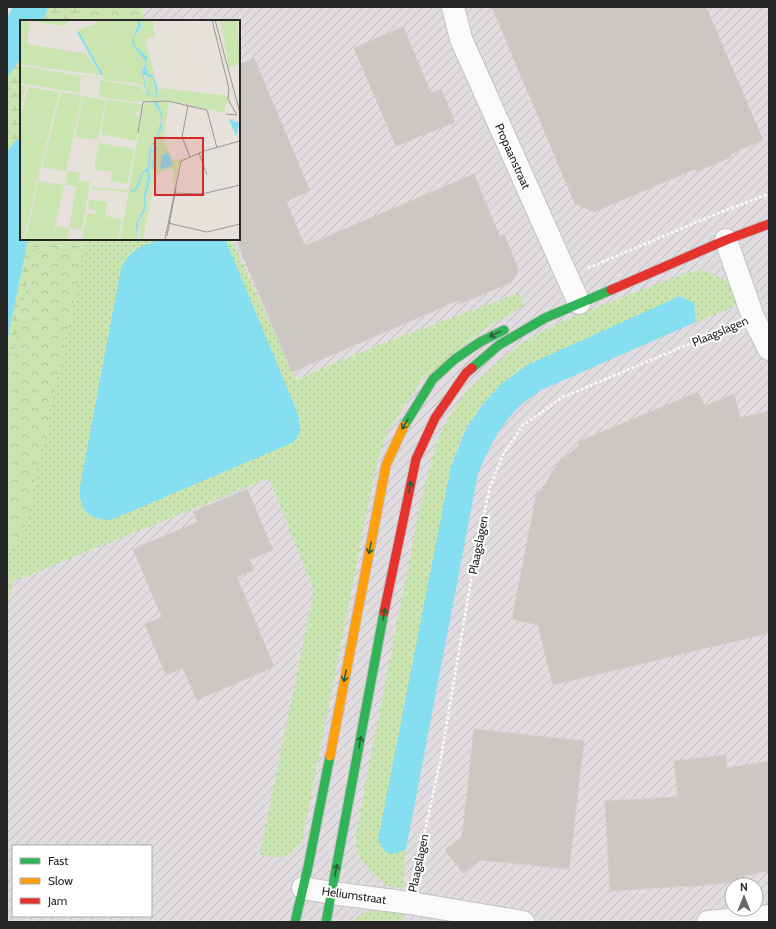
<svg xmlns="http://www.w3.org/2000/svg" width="776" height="929" font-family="Cabin,sans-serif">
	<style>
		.industrial { fill: url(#industrial-furrows); fill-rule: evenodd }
		.grass { fill: url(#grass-dots) }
		.forest { fill: url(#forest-crowns) }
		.wetland { fill: url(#wetland-marsh) }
		.water { fill: #86dff1 }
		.building { fill: #ccc7c3; stroke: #d2cdc7 }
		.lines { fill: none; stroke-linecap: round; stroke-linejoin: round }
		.street-casing { stroke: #c3c1c2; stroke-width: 24 }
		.fast-casing { stroke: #c3c1c2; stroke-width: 11 }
		.slow-casing { stroke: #c3c1c2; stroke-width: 11 }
		.jam-casing { stroke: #c3c1c2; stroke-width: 11 }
		.path { stroke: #fbfafa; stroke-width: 2.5; stroke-dasharray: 3 2; stroke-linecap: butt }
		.street { stroke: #fbfafa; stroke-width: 22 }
		.fast { stroke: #30b455; stroke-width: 9 }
		.slow { stroke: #ff9f0a; stroke-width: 9 }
		.jam { stroke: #e5322d; stroke-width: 9 }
		.oneway { stroke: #2b5f39 }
		.labels { text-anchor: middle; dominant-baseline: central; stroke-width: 4; stroke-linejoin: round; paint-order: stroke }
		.street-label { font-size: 12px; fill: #272727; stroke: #fff }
		.inset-river { fill: none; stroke: #86dff1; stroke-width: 2 }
		.inset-road { fill: none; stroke: #9a9793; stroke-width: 1 }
		.view { fill: #d62828; fill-opacity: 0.15; stroke: #d62828; stroke-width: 2 }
		.inset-edge { fill: none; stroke: #272727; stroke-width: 2 }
	</style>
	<defs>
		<pattern id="industrial-furrows" width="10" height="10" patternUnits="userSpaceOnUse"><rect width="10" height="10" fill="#e0dcdf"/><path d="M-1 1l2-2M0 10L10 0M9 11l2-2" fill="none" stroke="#c0bdbf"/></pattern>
		<pattern id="grass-dots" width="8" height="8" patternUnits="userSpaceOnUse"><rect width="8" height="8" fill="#cbe5b0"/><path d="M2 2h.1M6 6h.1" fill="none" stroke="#aec497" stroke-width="1.8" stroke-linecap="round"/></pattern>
		<pattern id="forest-crowns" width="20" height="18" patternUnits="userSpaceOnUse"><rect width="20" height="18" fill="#cbe5b0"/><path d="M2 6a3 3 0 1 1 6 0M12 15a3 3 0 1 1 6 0" fill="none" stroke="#aec497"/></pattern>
		<pattern id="wetland-marsh" width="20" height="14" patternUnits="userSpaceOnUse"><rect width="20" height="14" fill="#cbe5b0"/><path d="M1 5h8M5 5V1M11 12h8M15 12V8" fill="none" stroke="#aec497"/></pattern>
	</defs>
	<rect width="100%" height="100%" fill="#e7e1db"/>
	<!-- industrial -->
	<path class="industrial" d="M119 7H769V922H7V579L75 239H239V21H117ZM13 846H151V916H13ZM732 885H756V909H732Z"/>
	<!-- grass -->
	<g class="grass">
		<path d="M87 239H161L134 250 121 268 80 486C78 509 88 520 111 520L292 443 225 239H231L296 380 371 348 519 293 524 306 483 330 421 381 387 433 376 465 302 841C290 859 280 859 260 855L314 590 269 478 12 582 7 605V554L22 540Z"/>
		<polygon points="701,270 712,274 730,282 738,305 696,322 694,303 527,365 501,384 483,404 466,429 457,449 395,854 406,849 403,888 389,886 378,878 370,870 361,859 356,846 356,833 419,511 436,444 449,417 466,392 493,366 519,345 550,327 594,308 689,272"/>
		<path d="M374 910C384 910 394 910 404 914L402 922H351L365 912Z"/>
	</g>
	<!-- forest -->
	<g class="forest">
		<polygon points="83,7 142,7 145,21 80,21"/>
		<polygon points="36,239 87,239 22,540 7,554 7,388"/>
	</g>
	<!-- wetland -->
	<g class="wetland">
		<polygon points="49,7 83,7 80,21 42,21"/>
		<polygon points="21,58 21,140 17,139 7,151 7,78"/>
		<polygon points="28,239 36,239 7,388 7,342"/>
	</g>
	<!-- water -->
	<g class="water">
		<polygon points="13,7 49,7 42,21 21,21 21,58 7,78 7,18"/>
		<polygon points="17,139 21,140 21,239 28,239 7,342 7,151"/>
		<path d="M161 239H225L226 241 298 414C300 427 303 434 292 443L111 520C88 520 78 509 80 486L121 268C132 247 141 247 161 239Z"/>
		<path d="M680 296 694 303 696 322 541 390C535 395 527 399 521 405 501 423 488 449 478 474L406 849C390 857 386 856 378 840L451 466 466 429 483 404 501 384 527 365Z"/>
	</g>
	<!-- building -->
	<g class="building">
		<polygon points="492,7 706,7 763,140 730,154 731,157 697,172 695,169 594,212 575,204"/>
		<polygon points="403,27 431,93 441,89 455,122 396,146 354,48"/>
		<polygon points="254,58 310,191 286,201 305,246 474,174 500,237 504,234 518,268 517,273 512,282 460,304 459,300 292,372 239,247 239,65"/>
		<polygon points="698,392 705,406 734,394 740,418 769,411 769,633 553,685 538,625 512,619 537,491 541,492 552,472 561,460 580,445 578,442"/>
		<polygon points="247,489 273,550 250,560 254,570 237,577 274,667 197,700 183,668 166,675 145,624 162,617 133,549 198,522 193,512"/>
		<polygon points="474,729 584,741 569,869 480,860 463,873 445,850 462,837"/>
		<polygon points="726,755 727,768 769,761 769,871 740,876 740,881 688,887 688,886 610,891 605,801 678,797 674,761"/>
	</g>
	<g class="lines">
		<!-- street casing -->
		<g class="street-casing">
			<g id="street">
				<polyline points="453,7 461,39 579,303"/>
				<polyline points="726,240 753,317 769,349"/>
				<polyline points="303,888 332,893 410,903 523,922"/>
				<polyline points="708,922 769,916"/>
			</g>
		</g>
		<!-- fast casing -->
		<g class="fast-casing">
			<g id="fast">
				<polyline points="472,368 499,345 545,318 611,290"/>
				<polyline points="404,426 433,379 455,359 480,342 504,330"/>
				<polyline points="295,922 308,867 330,756"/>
				<polyline points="326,922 384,612"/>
			</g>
		</g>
		<!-- slow casing -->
		<g class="slow-casing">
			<polyline id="slow" points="330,756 386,465 404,426"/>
		</g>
		<!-- jam casing -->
		<g class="jam-casing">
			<g id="jam">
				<polyline points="611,290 726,240 769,224"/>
				<polyline points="384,612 416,459 435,418 466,373 472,368"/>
			</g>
		</g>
		<!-- path -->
		<g class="path">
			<polyline points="588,268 716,214 769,194"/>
			<polyline points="414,881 441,757 477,545 490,487 503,455 522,426 563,397 732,326"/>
		</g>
		<!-- street -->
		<use href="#street" class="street"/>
		<!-- fast -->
		<use href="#fast" class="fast"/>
		<!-- slow -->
		<use href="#slow" class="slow"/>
		<!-- jam -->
		<use href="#jam" class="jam"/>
	</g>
	<!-- one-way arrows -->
	<defs><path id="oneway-shaft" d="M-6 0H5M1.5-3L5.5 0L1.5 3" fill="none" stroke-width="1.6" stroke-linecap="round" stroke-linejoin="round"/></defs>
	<g class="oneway">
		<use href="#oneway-shaft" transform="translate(495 334) rotate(154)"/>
		<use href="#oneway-shaft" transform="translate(405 424) rotate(121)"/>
		<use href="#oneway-shaft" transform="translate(410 487) rotate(-78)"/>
		<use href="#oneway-shaft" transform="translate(370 548) rotate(101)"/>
		<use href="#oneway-shaft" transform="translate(384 614) rotate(-79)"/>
		<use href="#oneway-shaft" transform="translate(345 676) rotate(101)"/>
		<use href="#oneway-shaft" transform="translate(360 742) rotate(-79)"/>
		<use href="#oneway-shaft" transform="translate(336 870) rotate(-79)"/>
	</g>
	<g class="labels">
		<!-- street labels -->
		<g class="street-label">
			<text transform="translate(513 156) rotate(66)">Propaanstraat</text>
			<text transform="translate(720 331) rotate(-23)">Plaagslagen</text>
			<text transform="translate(478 545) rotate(-79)">Plaagslagen</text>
			<text transform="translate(418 863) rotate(-78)">Plaagslagen</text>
			<text transform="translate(354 895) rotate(8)">Heliumstraat</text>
		</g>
	</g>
	<!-- overview -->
	<g transform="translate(20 20)">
		<rect width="220" height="220" fill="#e7e1db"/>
		<path d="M5 0H49V2L43 6ZM77 0H103L98 1 113 63 84 59 56 10 77 4ZM200 0H217V27L211 38 207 36ZM0 1 10 2 7 24 67 34 80 55 0 44ZM1 47 61 57 59 73 0 63ZM80 60 121 67 126 77 121 81 113 82 79 77ZM0 65 6 66 0 92ZM8 67 39 72 3 220H0V156L17 160 0 155V100ZM151 71 205 78 210 82 206 84 204 93 149 80ZM41 72 62 76 46 151 22 147ZM63 76 85 80 78 120 55 117ZM86 80 122 84 121 92 116 91 115 96 120 97 116 121 81 114ZM144 122 153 141 167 137 159 145 153 171 154 154 151 148 136 154 123 220 133 156ZM147 132 153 145 141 150 140 149ZM79 123 114 129 108 164 91 161 92 152 74 149ZM48 151 59 153V160L70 162 62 210 50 208 47 220H33L36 206 49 208 56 167 69 169 45 165ZM19 158 20 161 25 162 43 165 45 162 32 220H5ZM69 179 87 182 85 196 102 199 98 220H62L67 193 76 194 77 190 68 188Z" fill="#cbe5b0" fill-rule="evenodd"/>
		<path d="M217 0 220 43 209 48 207 37H212L217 27ZM0 46 122 65 2 48 0 53ZM140 68 208 76V80L140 69ZM143 81 149 82 143 127 133 156 123 220H121L143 103Z" fill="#cbe5b0"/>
		<path d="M117 0 118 5 113 15V26L126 42 122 51 124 70 127 74 132 76 126 70 125 55 133 58 136 78 137 66 133 56 126 52 127 43 122 33 115 27 113 19 121 8 120 0H132L135 17 125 19 138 69 151 71 149 80 121 81 126 77 122 65 113 63 98 1ZM143 81V103L121 220 118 207 127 180 126 175 131 157 129 151 130 132 134 133 133 138 136 127 133 131 132 128 142 108 143 100 137 83 135 85 140 93 139 109 129 130 128 147 122 153 118 166 112 172 118 168 123 153 127 151 128 159 124 174V188L116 204 117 220H100L124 84ZM71 167 107 170V172L71 169Z" fill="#cbe5b0"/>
		<path d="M117 0H120L121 7 114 17V25L127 37 126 49 129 51 126 52 133 56 137 66V79L133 58 124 55 126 70 132 77 127 74 123 63 115 62 124 63 122 51 126 42 113 26 112 20 118 5ZM137 82 142 93V108L131 130 137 127 133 150 131 147 134 133 131 132 129 151 131 157 126 175 125 190 118 203 117 220 116 204 124 188V174L128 159 127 151 123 153 118 168 114 172 108 173 115 169 122 152 128 147 129 130 137 115 141 101 140 92 133 83ZM209 99 219 103 217 116 212 107ZM148 132 153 145 140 150 142 135Z" fill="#86dff1"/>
		<path class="inset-river" d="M58 12 82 55"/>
		<path class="inset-road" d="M192 0 209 69 208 79 217 95 206 94M195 0 220 93M168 85 162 117 170 137M118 113 123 82 148 81 187 90 197 128M179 133 187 155M154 173 182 174 220 165M148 203 187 212 220 204M147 216 156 168M145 219 161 141 184 131 220 121"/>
		<path class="view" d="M135 118H183V175H135Z"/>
		<rect width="220" height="220" class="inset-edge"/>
	</g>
	<!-- border -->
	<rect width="776" height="929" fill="none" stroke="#272727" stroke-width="16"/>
	<!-- legend -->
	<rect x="12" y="845" width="140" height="72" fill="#ffffff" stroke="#a9a9a9"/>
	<rect x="20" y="858" width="20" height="6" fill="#30b455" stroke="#a9a9a9"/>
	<text x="48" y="865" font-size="12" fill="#272727">Fast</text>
	<rect x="20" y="878" width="20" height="6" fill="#ff9f0a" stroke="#a9a9a9"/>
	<text x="48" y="885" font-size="12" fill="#272727">Slow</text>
	<rect x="20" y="898" width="20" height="6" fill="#e5322d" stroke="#a9a9a9"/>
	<text x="48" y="905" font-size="12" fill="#272727">Jam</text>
	<!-- north arrow -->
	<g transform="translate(744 897)"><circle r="19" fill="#ffffff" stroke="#a9a9a9"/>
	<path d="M0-3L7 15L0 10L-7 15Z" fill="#6a6866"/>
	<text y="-6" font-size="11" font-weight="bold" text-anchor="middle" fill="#272727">N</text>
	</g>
</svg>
